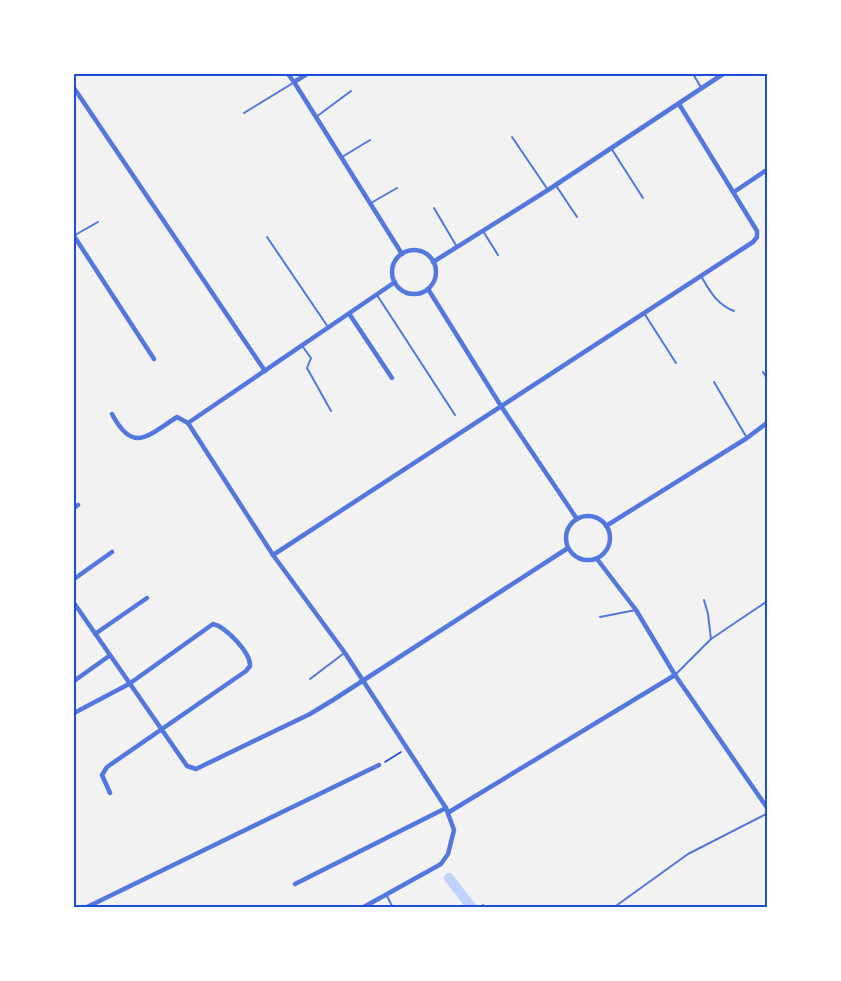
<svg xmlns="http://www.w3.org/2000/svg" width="841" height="981" font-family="'Public Sans',sans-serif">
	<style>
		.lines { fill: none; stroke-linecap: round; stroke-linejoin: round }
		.canal { stroke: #bfd3fe; stroke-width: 10 }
		.path { stroke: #1d4ed8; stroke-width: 1.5 }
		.service { stroke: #5277de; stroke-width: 2 }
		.minor { stroke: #5277de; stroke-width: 4.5 }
		.neatline { fill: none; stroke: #1d4ed8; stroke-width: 2 }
	</style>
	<rect width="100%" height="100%" fill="#f2f2f2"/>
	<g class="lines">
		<!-- canal -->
		<polyline class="canal" points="449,878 472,908"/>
		<!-- path -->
		<polyline class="path" points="385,762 401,752"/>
		<!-- service -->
		<g class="service">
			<polyline points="693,74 702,89"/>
			<polyline points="244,113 293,83"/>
			<polyline points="316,117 351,91"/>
			<polyline points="512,137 548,190"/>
			<polyline points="611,148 643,198"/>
			<polyline points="342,157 370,140"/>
			<polyline points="555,184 577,217"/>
			<polyline points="371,203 397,188"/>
			<polyline points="434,208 457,247"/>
			<polyline points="483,231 498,255"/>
			<polyline points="75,235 98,222"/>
			<polyline points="267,237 328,327"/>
			<path d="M701 276C710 291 717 305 734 311"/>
			<polyline points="377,295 455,415"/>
			<polyline points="644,313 676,363"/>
			<polyline points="303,347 311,358 307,368 331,411"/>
			<polyline points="763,372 768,380"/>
			<polyline points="714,382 747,438"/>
			<polyline points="704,600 708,614 711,639"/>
			<polyline points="600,617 636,610"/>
			<polyline points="675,675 711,639 766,602"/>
			<polyline points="310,679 343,654"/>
			<polyline points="386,894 393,908"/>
			<polyline points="483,905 485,908"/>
			<polyline points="613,908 688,854 768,813"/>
		</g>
		<!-- minor -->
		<g class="minor">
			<polyline points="288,74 294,82"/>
			<polyline points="307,74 294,82 402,254"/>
			<polyline points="74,88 265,371"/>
			<polyline points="734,192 768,169"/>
			<polyline points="74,236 154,359"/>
			<circle cx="414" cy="272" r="22"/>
			<polyline points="433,262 548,190 723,74"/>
			<polyline points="428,289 501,406 577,519"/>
			<polyline points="350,315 392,378"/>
			<path d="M112 414C133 454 147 436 177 417L188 423"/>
			<polyline points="74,508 78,505"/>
			<circle cx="588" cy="538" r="22"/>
			<polyline points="606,526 747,438 768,422"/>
			<polyline points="273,555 753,242 757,237 757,231 679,104"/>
			<polyline points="597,559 636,610 675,675 768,809"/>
			<polyline points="74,579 112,552"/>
			<polyline points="74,603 187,766 196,769 310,714 333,700 568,548"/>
			<polyline points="95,634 147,598"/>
			<polyline points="74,681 109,656"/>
			<path d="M74 713 129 684 213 624C226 627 251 653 250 666L246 671 107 767 102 775 110 793"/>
			<polyline points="449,812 675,675"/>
			<polyline points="295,884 446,808"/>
			<polyline points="85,908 379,765"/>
			<polyline points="362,908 441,864 448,854 454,830 446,808 345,653 273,555 188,423 395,282"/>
		</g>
	</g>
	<!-- border -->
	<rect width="841" height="981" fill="none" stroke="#ffffff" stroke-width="150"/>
	<rect x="75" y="75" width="691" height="831" class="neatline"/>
</svg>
